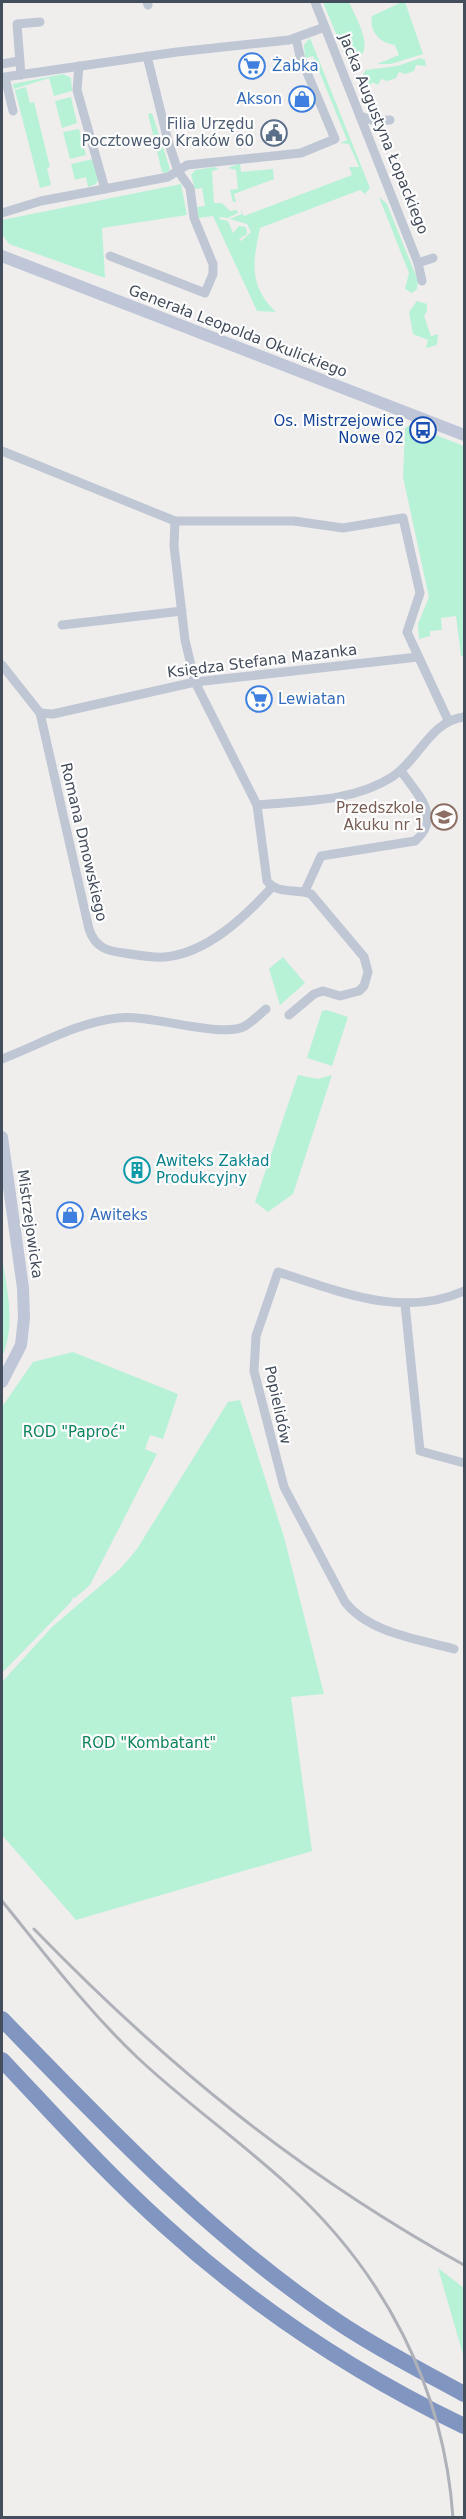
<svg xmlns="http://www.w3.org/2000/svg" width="466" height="2519" font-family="'DejaVu Sans',sans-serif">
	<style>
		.green { fill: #b7f2d7 }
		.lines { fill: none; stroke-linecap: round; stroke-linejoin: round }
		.street { stroke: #bfc7d4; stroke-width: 9 }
		.secondary { stroke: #bec6d8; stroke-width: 12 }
		.highway { stroke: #8096c1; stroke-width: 16 }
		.rail { stroke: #afb1b8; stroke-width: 3 }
		.labels { text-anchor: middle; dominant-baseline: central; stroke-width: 4.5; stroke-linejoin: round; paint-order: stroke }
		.shop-label { font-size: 15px; fill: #366cbe; stroke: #fff; text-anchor: start }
		.service-label { font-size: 15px; fill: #4e5e75; stroke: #fff; text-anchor: end }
		.street-label { font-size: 15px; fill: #444d5c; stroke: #fff }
		.transit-label { font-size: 15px; fill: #164399; stroke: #fff; text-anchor: end }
		.education-label { font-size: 15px; fill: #785e54; stroke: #fff; text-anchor: end }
		.culture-label { font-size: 15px; fill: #0d838f; stroke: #fff; text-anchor: start }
		.park-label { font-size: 15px; fill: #0f835b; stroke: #fff }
	</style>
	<rect width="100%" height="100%" fill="#f0eded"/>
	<!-- green -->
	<g class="green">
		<path d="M323 2H349C355 16 380 58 351 58L344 53Z"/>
		<path d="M402 2H405L423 54 391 64H377L399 55 395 45C380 43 369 32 372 16Z"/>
		<path d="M310 38 370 188 365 194 360 190 260 228C253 262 248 285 276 312L257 311 213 216 198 218 197 207 205 206 202 188 195 189 191 175 195 170 214 167 219 169 212 171 214 203H222L230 211 237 210 238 213 228 218 220 217 219 219 228 221 233 233 239 226 246 227 247 234 239 239 241 241 251 232 247 224 230 219 242 214 240 209 244 216 352 175 349 167H359L349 144 340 143 347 140 313 56 305 58 304 45Z"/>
		<polygon points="421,58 425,60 426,66 416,65 414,71 405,74 399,72 396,78 387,81 381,79 378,85 372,82 369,88 362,91 360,79 366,70 397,66"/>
		<polygon points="63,74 71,78 72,91 54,96 49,78 14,89 13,84"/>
		<polygon points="26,87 30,103 34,102 50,167 47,168 51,185 40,188 15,90"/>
		<polygon points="71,97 77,123 62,128 55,101"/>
		<polygon points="152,113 170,169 167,173 162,172 148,114"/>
		<polygon points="79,129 86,155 70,159 63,132"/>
		<polygon points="93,159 98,180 96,184 88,187 86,177 75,180 71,164"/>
		<polygon points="240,163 241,172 273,169 274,179 234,194 236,202 233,202 230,190 238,189 236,170 228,168"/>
		<polygon points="181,184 187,215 102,228 105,278 9,244 2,234 2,220"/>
		<polygon points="379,197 387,204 418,281 417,289 412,293 405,289 409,273"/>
		<polygon points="417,301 427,304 427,311 424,316 431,336 438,334 437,345 426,348 428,340 413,334 409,312"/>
		<polygon points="410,425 464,446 464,656 461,656 456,616 441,618 442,630 430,631 430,636 419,639 418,624 429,597 403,477 405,428"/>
		<polygon points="283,957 305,983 280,1005 269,969"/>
		<polygon points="327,1010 348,1017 332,1066 307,1058 322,1011"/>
		<polygon points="298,1075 318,1079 332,1075 293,1194 268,1212 255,1202"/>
		<path d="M2 1257C7 1289 16 1326 2 1357Z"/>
		<polygon points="73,1352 178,1394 163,1439 150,1435 145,1449 157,1454 90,1585 75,1598 73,1597 71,1602 2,1673 2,1407 33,1362"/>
		<polygon points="240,1400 284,1537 324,1694 291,1697 312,1851 76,1920 2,1835 2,1682 52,1627 120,1569 137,1549 228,1402"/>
		<polygon points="438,2268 464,2288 464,2358"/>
	</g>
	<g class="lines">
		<!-- street -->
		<g class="street">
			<polyline points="147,2 148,5"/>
			<polyline points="315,2 418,263 433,258"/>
			<polyline points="2,64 19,61"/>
			<polyline points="79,66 77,90 105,189"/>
			<polyline points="21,75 17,24 40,22"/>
			<polyline points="13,111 5,77 177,52 289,40 325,27"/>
			<polyline points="360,116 375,121 390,120"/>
			<polyline points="2,213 41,201 168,177 187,165 301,153 335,139 300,56 296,38"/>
			<polyline points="110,256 205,293 213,274 213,264 194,218 190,188 178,171 168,141 147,56"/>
			<polyline points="418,263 422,281"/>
			<polyline points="2,451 175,521 294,521 343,528 403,518 420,593 407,632 448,720"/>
			<path d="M175 521 174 546 185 640 195 682 257 805 267 881C278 895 296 888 311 894L364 957 368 972 364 986 359 991 340 996 323 991 314 994 289 1015"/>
			<polyline points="62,625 182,611"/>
			<path d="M2 665 40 713 89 929C95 947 106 951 124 953 137 955 152 958 165 957 207 953 245 917 272 887"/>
			<polyline points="40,713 53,714 195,682 418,657"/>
			<path d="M257 805C302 801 353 802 392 777 419 760 430 721 464 717"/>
			<path d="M305 891 321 856 415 841C443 817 417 794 401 771"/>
			<path d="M2 1059C39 1045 78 1022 118 1018 151 1014 222 1039 245 1026 252 1022 260 1014 266 1009"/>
			<polyline points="405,1304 420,1451 464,1463"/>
			<path d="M454 1649C418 1639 369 1633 345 1602L284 1487 254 1371 256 1336 278 1272C339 1291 402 1319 464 1291"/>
		</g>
		<!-- secondary -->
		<g class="secondary">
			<polyline points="2,256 464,435"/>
			<polyline points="2,1137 23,1288 24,1318 21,1345 2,1382"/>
		</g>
		<!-- highway -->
		<g class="highway">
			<path d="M2 2019C107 2127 212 2238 338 2322 378 2349 422 2371 464 2394"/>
			<path d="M2 2060C55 2116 106 2173 164 2225 253 2306 356 2374 464 2426"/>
		</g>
		<!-- rail -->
		<g class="rail">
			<path d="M2 1901C46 1955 88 2011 139 2059 186 2103 240 2141 288 2185 384 2272 444 2387 453 2518"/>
			<path d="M34 1929C166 2065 298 2173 464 2265"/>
		</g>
	</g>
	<!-- icons -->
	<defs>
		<g id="supermarket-ring" transform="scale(1.35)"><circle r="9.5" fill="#fff" stroke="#3f7fe0" stroke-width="1.5"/><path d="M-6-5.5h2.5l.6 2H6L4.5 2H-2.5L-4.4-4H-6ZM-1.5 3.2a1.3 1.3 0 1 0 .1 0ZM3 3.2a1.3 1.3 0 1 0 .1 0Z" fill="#3f7fe0"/></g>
		<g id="shop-ring" transform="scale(1.35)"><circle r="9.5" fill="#fff" stroke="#3f7fe0" stroke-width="1.5"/><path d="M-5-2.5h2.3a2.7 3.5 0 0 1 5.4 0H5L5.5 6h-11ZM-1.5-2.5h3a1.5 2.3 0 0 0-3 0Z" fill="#3f7fe0"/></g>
		<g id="civic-ring" transform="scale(1.35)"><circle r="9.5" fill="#fff" stroke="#5c6f8a" stroke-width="1.5"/><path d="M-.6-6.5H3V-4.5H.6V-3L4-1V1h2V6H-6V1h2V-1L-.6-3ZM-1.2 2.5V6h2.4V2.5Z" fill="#5c6f8a"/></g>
		<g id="bus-ring" transform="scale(1.35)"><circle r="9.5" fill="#fff" stroke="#1a4fb4" stroke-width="1.5"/><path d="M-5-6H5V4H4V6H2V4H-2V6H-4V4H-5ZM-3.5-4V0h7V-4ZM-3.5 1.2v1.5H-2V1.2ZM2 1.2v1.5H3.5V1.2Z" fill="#1a4fb4"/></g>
		<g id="school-ring" transform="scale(1.35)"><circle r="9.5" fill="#fff" stroke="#8d6e63" stroke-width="1.5"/><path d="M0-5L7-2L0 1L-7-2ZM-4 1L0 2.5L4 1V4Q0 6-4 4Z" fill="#8d6e63"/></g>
		<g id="building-ring" transform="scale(1.35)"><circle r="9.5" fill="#fff" stroke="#0f9aa8" stroke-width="1.5"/><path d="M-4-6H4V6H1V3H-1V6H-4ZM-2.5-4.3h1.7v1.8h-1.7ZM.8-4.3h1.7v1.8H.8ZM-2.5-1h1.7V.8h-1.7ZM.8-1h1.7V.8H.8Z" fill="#0f9aa8"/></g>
	</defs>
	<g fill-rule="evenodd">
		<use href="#supermarket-ring" x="252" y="66"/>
		<use href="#shop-ring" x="302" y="99"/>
		<use href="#civic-ring" x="274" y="133"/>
		<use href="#bus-ring" x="423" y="430"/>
		<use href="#supermarket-ring" x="259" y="699"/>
		<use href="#school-ring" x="444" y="817"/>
		<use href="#building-ring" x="137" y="1170"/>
		<use href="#shop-ring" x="70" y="1215"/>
	</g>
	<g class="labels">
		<!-- shop labels -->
		<g class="shop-label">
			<text x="272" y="66">Żabka</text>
			<text x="282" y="99" text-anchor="end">Akson</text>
			<text x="278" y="699">Lewiatan</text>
			<text x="90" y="1215">Awiteks</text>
		</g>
		<!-- service labels -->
		<g class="service-label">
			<text x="254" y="124">Filia Urzędu<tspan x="254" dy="17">Pocztowego Kraków 60</tspan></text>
		</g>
		<!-- street labels -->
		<g class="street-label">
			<text transform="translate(384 134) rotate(68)">Jacka Augustyna Łopackiego</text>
			<text transform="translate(238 331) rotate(21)">Generała Leopolda Okulickiego</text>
			<text transform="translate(262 661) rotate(-7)">Księdza Stefana Mazanka</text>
			<text transform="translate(84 842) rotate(77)">Romana Dmowskiego</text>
			<text transform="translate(30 1224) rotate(82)">Mistrzejowicka</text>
			<text transform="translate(278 1405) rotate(78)">Popielidów</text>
		</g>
		<!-- transit labels -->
		<g class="transit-label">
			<text x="404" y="421">Os. Mistrzejowice<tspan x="404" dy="17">Nowe 02</tspan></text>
		</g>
		<!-- education labels -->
		<g class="education-label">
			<text x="424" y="808">Przedszkole<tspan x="424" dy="17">Akuku nr 1</tspan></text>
		</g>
		<!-- culture labels -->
		<g class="culture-label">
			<text x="156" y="1161">Awiteks Zakład<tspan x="156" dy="17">Produkcyjny</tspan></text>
		</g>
		<!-- park labels -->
		<g class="park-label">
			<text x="74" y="1432">ROD "Paproć"</text>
			<text x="149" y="1743">ROD "Kombatant"</text>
		</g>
	</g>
	<!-- border -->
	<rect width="466" height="2519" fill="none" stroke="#444d5c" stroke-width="6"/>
</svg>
